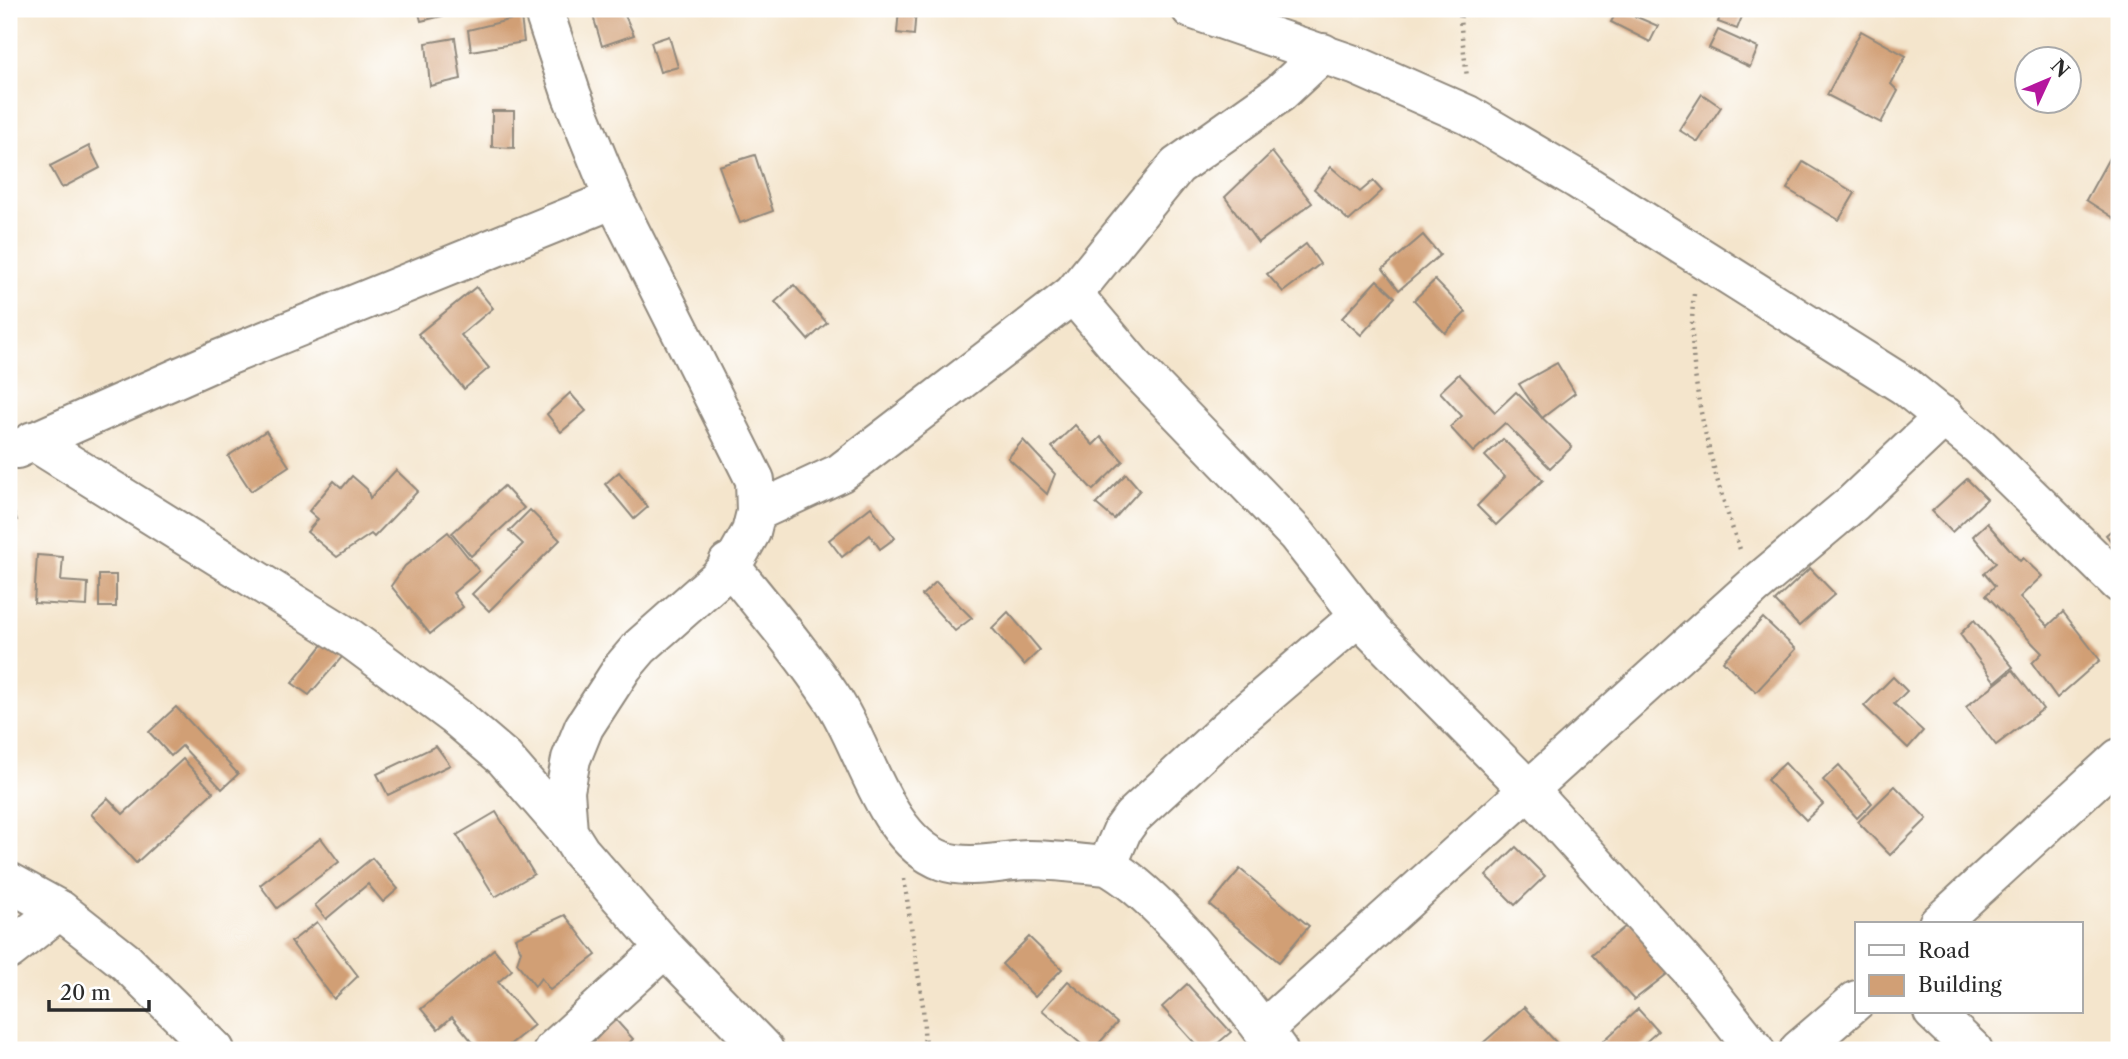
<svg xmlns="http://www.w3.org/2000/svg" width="2128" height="1059" font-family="'Libre Caslon Text',serif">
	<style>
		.building { fill: #d19f75 }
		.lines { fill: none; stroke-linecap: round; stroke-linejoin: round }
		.minor-casing { stroke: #90887c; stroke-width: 42 }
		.path { stroke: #90887c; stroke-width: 4.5; stroke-dasharray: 2 5; stroke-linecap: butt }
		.minor { stroke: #fff; stroke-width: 38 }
	</style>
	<rect width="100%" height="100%" fill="#fff"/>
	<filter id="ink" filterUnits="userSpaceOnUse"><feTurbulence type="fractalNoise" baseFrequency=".0143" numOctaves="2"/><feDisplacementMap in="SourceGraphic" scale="14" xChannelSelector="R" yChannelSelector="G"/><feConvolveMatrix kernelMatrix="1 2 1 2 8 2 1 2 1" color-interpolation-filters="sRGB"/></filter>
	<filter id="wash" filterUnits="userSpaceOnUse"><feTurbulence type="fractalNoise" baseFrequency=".00686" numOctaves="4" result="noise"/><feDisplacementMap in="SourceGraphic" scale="28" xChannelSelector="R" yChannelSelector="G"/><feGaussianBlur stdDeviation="1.57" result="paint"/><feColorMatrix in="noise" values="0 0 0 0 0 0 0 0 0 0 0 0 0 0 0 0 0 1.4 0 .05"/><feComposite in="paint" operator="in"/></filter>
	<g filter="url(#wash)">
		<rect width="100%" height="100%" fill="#f4e5cc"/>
		<g id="blocks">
			<!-- building -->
			<g class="building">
				<polygon points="418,9 458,9 459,12 421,21"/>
				<polygon points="591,9 622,9 634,35 602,46"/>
				<polygon points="899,9 916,9 914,35 897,33"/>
				<polygon points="1618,9 1658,26 1650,42 1611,22"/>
				<polygon points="1723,9 1745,9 1737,29 1718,22"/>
				<polygon points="521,17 524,42 471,51 468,30"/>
				<polygon points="1718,30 1758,48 1750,67 1709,48"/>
				<polygon points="1861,31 1906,56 1891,84 1898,91 1881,123 1827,95"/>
				<polygon points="669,36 678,67 660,72 651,42"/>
				<polygon points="455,38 461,79 430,86 426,43"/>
				<polygon points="1702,94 1721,107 1698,142 1679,130"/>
				<polygon points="492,111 514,111 514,148 492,147"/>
				<polygon points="89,146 100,168 62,188 50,166"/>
				<polygon points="1272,152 1312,203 1258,243 1225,197"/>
				<polygon points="755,155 773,211 740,223 719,166"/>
				<polygon points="2109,158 2119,165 2117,220 2086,200"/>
				<polygon points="1803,162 1855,193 1839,220 1787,189"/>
				<polygon points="1331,167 1360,192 1373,181 1382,191 1349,221 1314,189"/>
				<polygon points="1423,235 1440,255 1399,290 1383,269"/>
				<polygon points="1306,244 1320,264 1283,292 1267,274"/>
				<polygon points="1377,280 1395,297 1361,335 1342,318"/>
				<polygon points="1435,280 1466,312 1445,333 1414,300"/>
				<polygon points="794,285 827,323 808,340 775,302"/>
				<polygon points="476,287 493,308 461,335 489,368 464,389 418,334"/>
				<polygon points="1557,363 1575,393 1542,418 1519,384"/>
				<polygon points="1459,374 1495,412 1516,392 1572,447 1550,468 1505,423 1473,452 1450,427 1462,416 1440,392"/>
				<polygon points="570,393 586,411 561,432 547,414"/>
				<polygon points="1075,425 1093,445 1101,437 1123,461 1093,490 1052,447"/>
				<polygon points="266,431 289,466 251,491 228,456"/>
				<polygon points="1503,439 1543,480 1496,525 1477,506 1505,477 1485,456"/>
				<polygon points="1023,440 1055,474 1047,494 1008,458"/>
				<polygon points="396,470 418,491 374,537 371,534 337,557 307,532 318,519 309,511 334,481 342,488 352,476 367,489 370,498"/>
				<polygon points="619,472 648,507 634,519 605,484"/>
				<polygon points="1126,474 1140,490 1114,519 1096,504"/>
				<polygon points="1967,479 1987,499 1952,532 1932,511"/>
				<polygon points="504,486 524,508 471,556 452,533"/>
				<polygon points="9,500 17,520 9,524"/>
				<polygon points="871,507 895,538 880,549 870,535 842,557 829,540"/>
				<polygon points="530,510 560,540 489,611 472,594 523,544 509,531"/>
				<polygon points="1987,523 2020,561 2023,558 2042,576 2020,597 2048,626 2063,612 2100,660 2057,698 2032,663 2042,653 1986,595 1995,586 1984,573 1996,563 1973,536"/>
				<polygon points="2119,524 2119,551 2106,535"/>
				<polygon points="448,532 479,571 453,593 463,607 430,634 391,586 405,566"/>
				<polygon points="37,555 63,557 61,581 88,583 87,606 34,603"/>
				<polygon points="1810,568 1835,594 1799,626 1775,601"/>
				<rect x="99" y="575" width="17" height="32"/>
				<polygon points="936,582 972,618 955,631 922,595"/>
				<polygon points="1008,612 1040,650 1024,665 992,628"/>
				<polygon points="1763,618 1796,649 1756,692 1723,661"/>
				<polygon points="1974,620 2013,667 1995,682 1960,634"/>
				<polygon points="325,642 343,656 309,695 292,683"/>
				<polygon points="2013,670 2043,709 1996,745 1966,707"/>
				<polygon points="1893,677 1907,691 1894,704 1923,731 1908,748 1864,706"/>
				<polygon points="176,707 238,774 222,789 182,746 171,756 149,732"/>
				<polygon points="436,746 450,765 388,795 377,774"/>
				<polygon points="183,759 213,792 136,863 91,814 108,798 123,814"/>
				<polygon points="1785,763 1823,804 1806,820 1767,780"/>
				<polygon points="1839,765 1872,803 1857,818 1823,780"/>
				<polygon points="1895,786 1927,819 1890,855 1858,822"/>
				<polygon points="496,812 534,874 495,897 457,835"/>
				<polygon points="321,838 339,862 277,908 260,885"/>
				<polygon points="1516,847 1545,876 1515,905 1486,876"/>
				<polygon points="372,858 398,889 383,902 368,884 326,919 315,905"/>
				<polygon points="1240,869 1309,926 1279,962 1210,905"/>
				<polygon points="565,915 596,955 550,990 541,978 535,986 517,963 521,951 515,938"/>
				<polygon points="317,922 358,976 334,999 291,942"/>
				<polygon points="1631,922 1672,970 1634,1000 1592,954"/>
				<polygon points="1029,937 1062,969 1035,997 1002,964"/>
				<polygon points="494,949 512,970 498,982 534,1025 503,1050 479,1050 452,1017 438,1029 421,1009"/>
				<polygon points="1068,981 1117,1023 1093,1050 1088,1050 1042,1010"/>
				<polygon points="1187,984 1231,1032 1210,1050 1201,1050 1162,1007"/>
				<polygon points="1524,1007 1563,1050 1475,1050"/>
				<polygon points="1638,1009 1658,1031 1637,1050 1594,1050"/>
				<polygon points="615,1019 633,1039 622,1050 586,1050"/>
			</g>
		</g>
	</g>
	<g filter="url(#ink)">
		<use href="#blocks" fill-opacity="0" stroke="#90887c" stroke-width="2"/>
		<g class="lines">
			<!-- minor casing -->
			<g class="minor-casing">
				<g id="minor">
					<polyline points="543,9 572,96 614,199 755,480 756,512 751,532 738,555 717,579 640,647 623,667 584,727 571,759 565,791 568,832 580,851 665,948 764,1050"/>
					<polyline points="1191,9 1357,66 1468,115 1577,179 1905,386 1979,446 2119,583"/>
					<polyline points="1073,294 1133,365 1297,535 1372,631 1529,790 1698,978 1755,1050"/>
					<polyline points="33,441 351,639 456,717 504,758 568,832"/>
					<polyline points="17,449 220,359 614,199"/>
					<polyline points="756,512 840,473 1073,294 1177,166 1280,93 1323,53"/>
					<path d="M728 563C764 608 801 651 832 698 865 746 884 840 943 861 969 870 1001 861 1028 860 1054 860 1081 864 1107 866 1160 894 1241 1000 1278 1050"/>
					<polyline points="1107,866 1122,831 1132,817 1228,728 1360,615"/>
					<polyline points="9,882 60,910 126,962 215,1050"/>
					<polyline points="1938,924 2119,758"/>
					<polyline points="9,950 60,910"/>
					<polyline points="1933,1012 1973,1050"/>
					<polyline points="1263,1030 1754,586 1853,503 1945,416"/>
					<polyline points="553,1050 665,948"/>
					<polyline points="1799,1050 1857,1000"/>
				</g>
			</g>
			<!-- path -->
			<g class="path">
				<polyline points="1462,9 1460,20 1467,77"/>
				<path d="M1694 294C1684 373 1714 479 1741 552"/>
				<polyline points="904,879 923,1006 925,1050"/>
			</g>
			<!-- minor -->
			<use href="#minor" class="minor"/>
		</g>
	</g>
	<!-- margin -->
	<rect width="2128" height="1059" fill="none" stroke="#fff" stroke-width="35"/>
	<!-- legend -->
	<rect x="1855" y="922" width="228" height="91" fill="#ffffff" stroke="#aaaaaa" stroke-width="2"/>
	<rect x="1869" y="945" width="35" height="10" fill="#ffffff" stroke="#aaaaaa" stroke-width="2"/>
	<text x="1918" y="958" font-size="21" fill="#2b2b2b">Road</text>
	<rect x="1869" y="975" width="35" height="21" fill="#d19f75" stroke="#aaaaaa" stroke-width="2"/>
	<text x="1918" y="992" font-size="21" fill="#2b2b2b">Building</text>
	<!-- north arrow -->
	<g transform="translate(2048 80) rotate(46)"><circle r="33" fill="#ffffff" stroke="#aaaaaa" stroke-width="2"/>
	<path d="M0-5L12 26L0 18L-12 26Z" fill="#b5179e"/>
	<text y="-10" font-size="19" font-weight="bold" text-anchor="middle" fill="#2b2b2b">N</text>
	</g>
	<!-- scale -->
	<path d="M49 1000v10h100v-10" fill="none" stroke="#2b2b2b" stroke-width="3.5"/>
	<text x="60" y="1000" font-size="21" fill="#2b2b2b" stroke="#ffffff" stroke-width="5" paint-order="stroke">20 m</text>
</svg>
